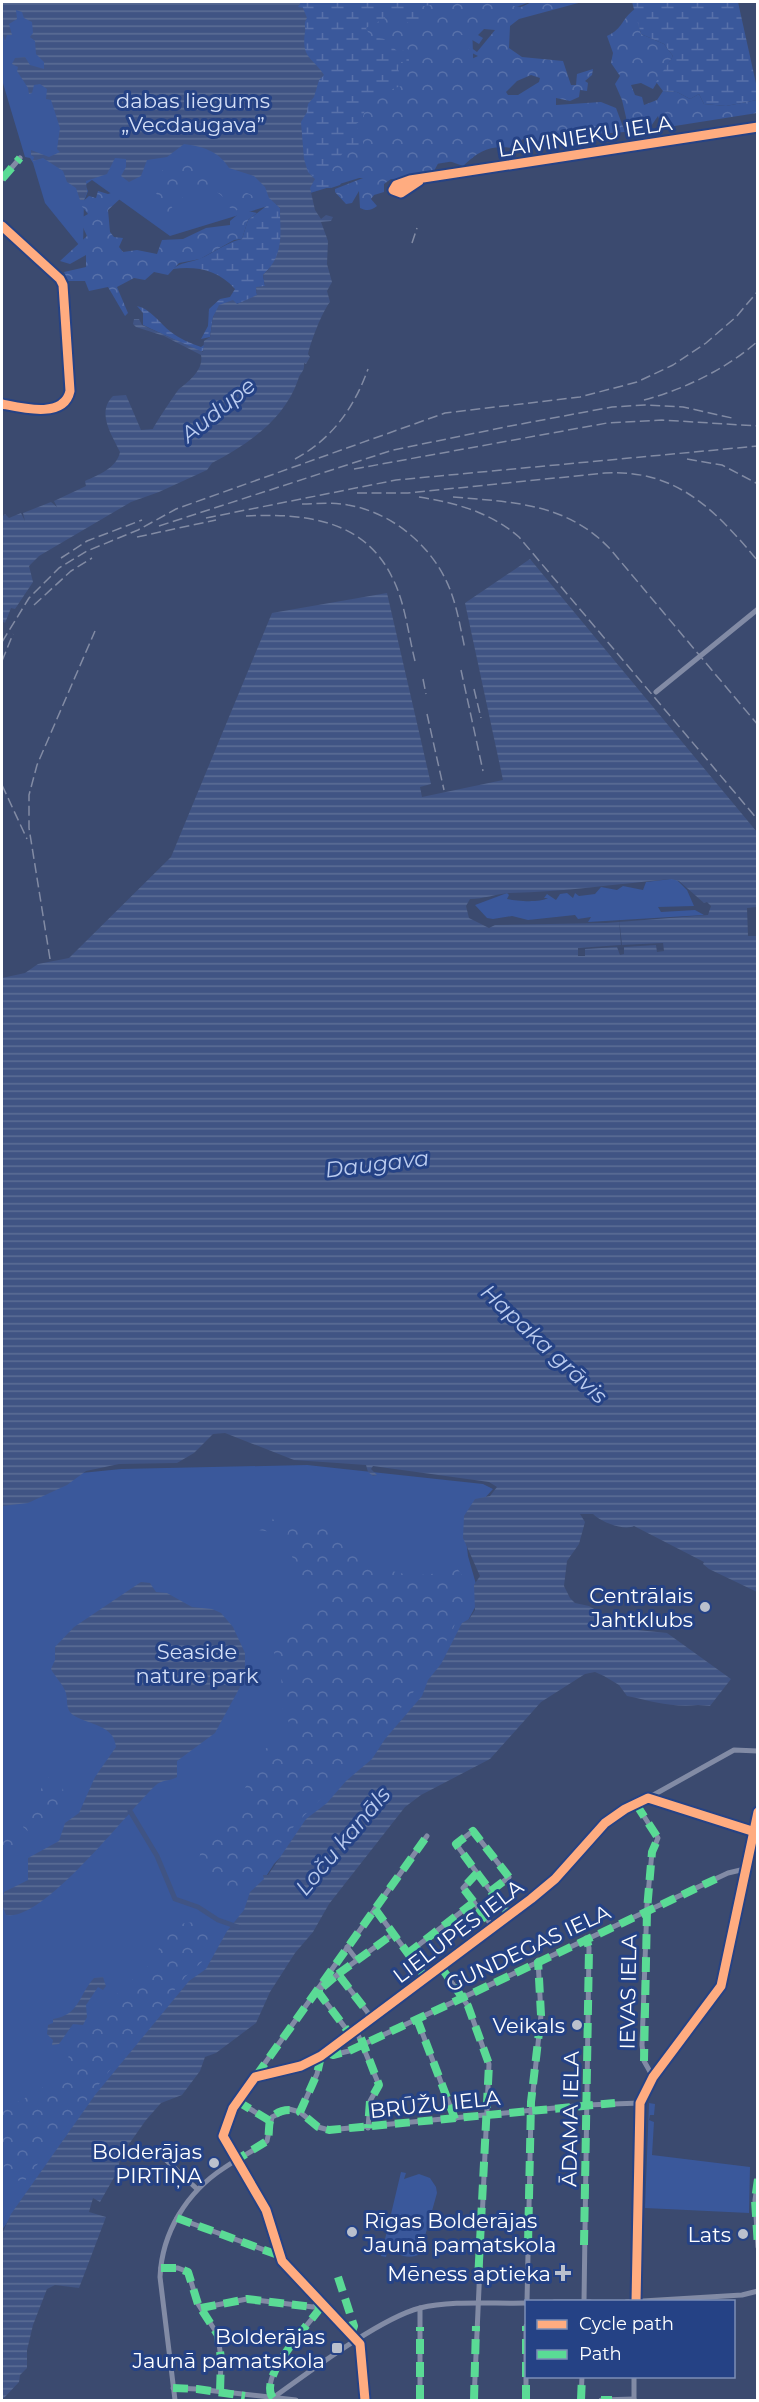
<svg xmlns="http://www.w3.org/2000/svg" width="759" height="2402" font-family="Montserrat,sans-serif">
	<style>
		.green { fill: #3a589b }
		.forest { fill: url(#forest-crowns); fill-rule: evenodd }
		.wetland { fill: url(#wetland-marsh) }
		.water { fill: url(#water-rules); fill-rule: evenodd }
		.pier { fill: #3b4a6f }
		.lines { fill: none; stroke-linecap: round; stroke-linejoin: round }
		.canal { stroke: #405484; stroke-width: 5 }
		.minor { stroke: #828ba5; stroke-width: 5 }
		.rail { stroke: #828ba4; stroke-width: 1.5; stroke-dasharray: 10 4.5; stroke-linecap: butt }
		.quiet { stroke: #5adb95; stroke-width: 8; stroke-dasharray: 15 8; stroke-linecap: butt }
		.cycleway-casing { stroke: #254285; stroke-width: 13 }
		.cycleway { stroke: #ffac80; stroke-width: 9 }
		.poi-dot { fill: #bac0cd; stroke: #254285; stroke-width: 2 }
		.labels { text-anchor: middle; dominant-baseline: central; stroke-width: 6; stroke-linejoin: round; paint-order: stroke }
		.park-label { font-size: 21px; fill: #d3def6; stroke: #254285 }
		.street-label { font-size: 21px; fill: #fff; stroke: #254285 }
		.poi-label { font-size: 21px; fill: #fff; stroke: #254285; text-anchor: end }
		.water-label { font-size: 22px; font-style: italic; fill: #bbccef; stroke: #254285 }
	</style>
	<defs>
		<pattern id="forest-crowns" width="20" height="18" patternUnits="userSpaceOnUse" patternTransform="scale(1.5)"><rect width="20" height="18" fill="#3a589b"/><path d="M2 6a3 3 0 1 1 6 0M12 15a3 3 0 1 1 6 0" fill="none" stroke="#5871aa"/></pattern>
		<pattern id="wetland-marsh" width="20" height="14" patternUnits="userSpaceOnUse" patternTransform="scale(1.5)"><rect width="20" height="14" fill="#3a589b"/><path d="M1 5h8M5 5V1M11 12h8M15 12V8" fill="none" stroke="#5871aa"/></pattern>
		<pattern id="water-rules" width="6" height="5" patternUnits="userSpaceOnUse" patternTransform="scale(1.5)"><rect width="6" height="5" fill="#405484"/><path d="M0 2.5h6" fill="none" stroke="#5d6e96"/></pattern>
	</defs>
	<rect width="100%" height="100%" fill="#3b4a6f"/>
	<!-- green -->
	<g class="green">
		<polygon points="2,2 530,2 472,23 476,144 473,158 369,175 170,236 92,180 85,185 88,191 84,201 83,250 45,203 33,163 30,158 25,157 2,80"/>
		<path d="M671 879H676L687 890 694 906 658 907 661 912 695 910 704 915 588 922 591 917 578 919 575 915 528 920 512 916 493 919 487 918 475 905 507 893 509 895 507 899C516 901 539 903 548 898H544L547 894 556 900 560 894 567 893 573 898 575 893 579 896 595 894 601 887 617 890 623 886 643 890 646 882Z"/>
		<polygon points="307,1465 483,1484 493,1489 464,1521 468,1556 480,1598 426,1699 391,1743 274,1864 200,1980 70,2133 2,2230 2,1481 121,1469"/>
		<polygon points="649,2103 655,2104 654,2115 650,2115 649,2120 654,2122 652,2155 750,2167 749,2213 645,2208"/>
		<path d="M401 2172 406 2173 404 2179 419 2174 430 2178 436 2187 437 2193 420 2254C410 2260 395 2255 388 2247L386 2257 381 2256Z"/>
	</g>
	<!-- forest -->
	<g class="forest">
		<path d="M449 2H487L521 7 532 2H582L519 19 510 26 509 48 522 57 563 61 571 85H576L577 74 593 69 592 75 585 81 588 83 587 91 580 90 579 97 570 101 556 98V105L601 102 616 108 625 132 595 134 587 141 576 135 559 144C547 139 536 144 523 139L513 148C490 145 480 150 463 166L441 158 434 171 396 180 391 179 384 184V192L374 195 371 199 377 206C371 211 366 211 360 208L359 191 352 203 346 204 335 192V189L363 178H344L340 185 331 188 326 178 344 151 369 96 384 85 389 90 401 86 398 69 400 62 406 61 405 48 398 52 384 39 373 38 367 34 366 28 385 18 386 13 395 14 412 25 425 22 411 8ZM484 29 495 30 477 52 470 47 468 51 478 56 463 63 461 54 453 43 456 35H464L479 44 483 38 478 35ZM531 75 540 78 539 82 518 95H508L506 92 517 81Z"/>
		<path d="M635 9 641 34 664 44 673 56 653 89 641 83 631 85 635 95 642 97 644 105 657 100 663 91 677 92 690 99 699 94 704 104 726 106 757 100V113L662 128 658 116 649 129 629 130 622 100 615 84 620 76 611 63 613 53 607 36C624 28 621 19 635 9Z"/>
		<path d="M189 160C208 162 213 170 220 187H233L254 196 258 204 234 211 223 202 224 198C212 185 196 184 179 186L178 192 185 201 176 202 169 195 168 201 173 209 169 218 153 187 155 183 165 176 161 172 164 169Z"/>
		<polygon points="98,191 108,194 117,191 122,197 108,210 110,232 114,237 123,238 119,247 123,252 137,250 157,254 162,240 183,239 206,228 230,225 230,221 243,210 257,213 248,220 242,239 234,240 200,259 179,263 168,275 154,272 145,280 134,278 117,287 128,313 125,316 108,287 89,291 85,281 68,281 64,272 86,267 86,255 70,264 60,261 87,236 79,219 88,214 80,204 89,196 96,198"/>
		<polygon points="262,1512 270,1515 276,1523 272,1532 258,1530 253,1523 254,1514"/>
		<path d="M340 1521 343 1547C376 1569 419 1587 455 1565L463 1577V1603L453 1629 434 1663 412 1694 359 1760 295 1825 252 1880 237 1888 218 1891C196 1874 197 1866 203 1840L239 1821 238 1805 261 1750 288 1741 291 1727 283 1710 281 1674 274 1653 280 1633 316 1615 323 1598 304 1581 285 1542 289 1529Z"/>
		<path d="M49 1777 62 1784C69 1817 62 1823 31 1834L23 1827 27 1810Z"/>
		<path d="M2 1833C23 1847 22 1852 2 1867Z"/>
		<path d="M194 1922 209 1930 211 1947 201 1963 186 1976 130 2044 23 2183 4 2173 2 2107 20 2101 57 2079 76 2042 92 2026 112 2014C117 1982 125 1988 145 1970 150 1965 167 1934 173 1925Z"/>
	</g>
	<!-- wetland -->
	<g class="wetland">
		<polygon points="301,2 449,2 412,8 426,22 412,25 395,14 386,13 385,18 366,28 370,36 384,39 398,52 408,49 409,61 400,62 398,69 403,83 401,86 389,90 384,86 369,96 362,120 356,124 364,145 344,151 326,178 331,188 310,188 314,177 308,172 304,159 301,122 308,104 314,97 319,80 324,75 309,60 303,46 306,16"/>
		<polygon points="632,2 738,2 757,88 757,100 726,106 704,104 699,94 690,99 677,92 663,91 656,82 673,56 664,44 641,34"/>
		<path d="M273 201 280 208 282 238 276 261 263 275 265 286 256 289 257 295 247 301 218 309 213 317 210 337 201 339 208 326 209 309 220 299 230 297 235 289C218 270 197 266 173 269 181 262 189 263 199 259 214 253 227 242 242 239L248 220Z"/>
		<path d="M137 306C151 309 159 323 171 332 180 339 190 343 201 347L204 345 205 349 201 352 143 325V313Z"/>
	</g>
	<!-- water -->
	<g class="water">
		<path d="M2 2H301L298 7 303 8 307 18C303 24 306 26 305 32 301 59 313 57 324 75L319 80 314 97 308 104 307 112 301 122 304 159 308 172 315 179 310 188 315 210 321 219 326 215 333 217 331 221 321 222 328 241 327 264 332 282 327 291 330 302C322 312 311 341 308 354L310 357 306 364 304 363C305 372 300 372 298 380 284 420 248 444 212 463L207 470 159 492 131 502 39 556 29 566 33 582 15 609 11 608 5 623 2 621V517L5 514 9 518 21 513 25 521 23 513 51 502 57 507 54 501 86 486 85 481C98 475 117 468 120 452 112 435 96 413 113 396L126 395 141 430 153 429C153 427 177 391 179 389 188 382 204 370 201 355L164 336 136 327 133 324 134 319H139L142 325 203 352 204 341 210 337 213 317 219 305 233 300 237 304 257 295 256 287 265 286 263 275C285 254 280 234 280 208L269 198 265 187 254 176 229 168C219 151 201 146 184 144L167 157 147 160 141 176 129 182 121 176 126 167V159L115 158 107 174 86 181 87 192 84 200H80L76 188 67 182 63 171 43 158 33 161 34 157 31 155V150L49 157 60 152 57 149 60 128 51 100 46 99 47 89 40 84 34 85 32 93 29 94 28 88 17 71 18 67 12 64 15 58 25 57 30 65 44 69V62L36 54 35 41 30 37 33 33 32 22 24 18 22 12 16 10 17 19 9 24 12 35H7L5 41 2 32Z"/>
		<path d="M530 559 757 832V907L747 908 748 936H758L757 1592 709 1569 703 1564 704 1562 634 1526C624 1531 601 1522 593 1514H580L585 1522 579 1544 567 1561 564 1586 570 1598 575 1603 589 1606 628 1629 667 1633 731 1679 710 1706 698 1705C673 1708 651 1701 627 1696L619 1685 604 1676 595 1672 585 1674 541 1702 490 1759 421 1795 405 1807 329 1904 313 1932 295 1953 270 1992 256 2023 216 2053 205 2057 200 2071 182 2095 161 2103 146 2120 122 2154 116 2174 100 2202 93 2198 89 2212 106 2217 79 2288 55 2285 47 2289 33 2325 27 2350V2368L20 2375 19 2382 2 2400V2234L11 2214 95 2095 189 1981 206 1969 227 1931 244 1910 250 1892 264 1879 263 1875H268L306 1819 327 1803 346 1781 372 1759 385 1739 422 1696 428 1680 441 1664 462 1623 469 1619 475 1610 474 1585 480 1576 463 1538 464 1516 475 1499 490 1496 497 1487 489 1482 373 1466 371 1469 377 1475 373 1476 368 1472 366 1465 294 1460 225 1433 213 1434 194 1453 177 1463 119 1464 86 1471 67 1485 28 1503 2 1506V978L25 973 38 964 69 958 171 857 272 613 387 593 431 784 420 787 422 797 503 780 465 603ZM671 879 679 881 704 903 707 902 711 906 708 915 606 923 495 925 489 928 469 918 466 906 470 899C483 899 496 894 510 893 564 892 616 884 671 879Z"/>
		<path d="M141 1582 150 1583 156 1592 167 1593 192 1607 212 1609 221 1613 233 1627 245 1653V1668L240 1687 215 1733 177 1761V1777C171 1781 161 1780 156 1785 128 1811 43 1923 6 1915L2 1904 4 1892 28 1880V1858L59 1841 65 1823 79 1813 95 1777 116 1747C114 1724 88 1725 73 1715 65 1709 68 1701 66 1693 63 1684 55 1677 51 1669L55 1660V1647L74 1627Z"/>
		<path d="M103 1977 106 1986 103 1990 98 1987 86 2005 87 2017 83 2025 73 2024 59 2044 52 2045 53 2040 47 2034 48 2025 53 2023V2019C80 2015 79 1994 94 1978Z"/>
	</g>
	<!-- pier -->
	<polygon class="pier" points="619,918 622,945 663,943 664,951 657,952 656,945 624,947 624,954 620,955 617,947 585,949 585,956 578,956 578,948 621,945"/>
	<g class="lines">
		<!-- canal -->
		<polyline class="canal" points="130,1811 157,1856 175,1899 198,1907 218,1920 238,1927"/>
		<!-- minor -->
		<g class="minor">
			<polyline points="2,179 20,158"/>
			<polyline points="419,181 401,193 393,190 396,185 410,180 758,127"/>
			<path d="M2 226 60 279 63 285 70 391C64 419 22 408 2 404"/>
			<polyline points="656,692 758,609"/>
			<polyline points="648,1798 734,1750 758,1751"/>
			<polyline points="636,1804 658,1838 652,1852 647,1905 642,2045 644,2061 653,2077"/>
			<polyline points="477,1873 509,1915"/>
			<polyline points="491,1891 509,1877 473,1831 456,1844 477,1873 463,1888 493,1927"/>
			<polyline points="375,1909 426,1978"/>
			<polyline points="347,1947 357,1960"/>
			<polyline points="407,1954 474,1902"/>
			<polyline points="441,1967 468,2006 489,2064 474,2400"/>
			<polyline points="338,1974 393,1934"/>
			<polyline points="317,1989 319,1990 338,1974 372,2018"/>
			<polyline points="319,1990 319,1993 350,2034"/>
			<polyline points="417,2019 455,2119"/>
			<polyline points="356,2030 379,2085 370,2101 368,2128"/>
			<polyline points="326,2052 333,2055 349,2051 728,1873 745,1869"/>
			<polyline points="321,2056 317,2074 300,2112 318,2127 329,2130 586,2105 640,2103"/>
			<polyline points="255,2077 427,1836"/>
			<polyline points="237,2101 270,2121"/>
			<polyline points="166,2160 197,2189"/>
			<polyline points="758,2179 755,2200 758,2247"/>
			<polyline points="177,2218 278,2255"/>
			<polyline points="161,2268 178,2268 188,2272 198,2304 218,2335 221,2359 220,2392"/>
			<polyline points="527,2302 531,2111 541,2015 538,1960"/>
			<polyline points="554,2302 590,2302"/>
			<polyline points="584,2302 589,1948 586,1938"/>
			<polyline points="626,2302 742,2295 758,2291"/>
			<polyline points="636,2302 640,2103 653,2077 721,1986 758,1812"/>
			<polyline points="201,2308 247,2299 313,2307 323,2304"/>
			<polyline points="634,2376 634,2400"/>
			<polyline points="173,2388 197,2389 296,2400"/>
			<path d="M273 2398C257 2376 309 2325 322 2306"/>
			<path d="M175 2400 160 2277C162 2232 187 2192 224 2168 238 2158 254 2151 267 2141L272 2117 289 2109 300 2112"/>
			<path d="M270 2400C305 2375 380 2318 420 2308 451 2300 494 2304 526 2303"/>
			<polyline points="365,2400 360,2344 282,2261 266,2210 223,2136 233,2108 255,2077 301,2066 321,2056 531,1899 555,1879 605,1823 625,1809 648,1798 758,1833"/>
			<polyline points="420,2400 420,2308"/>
			<polyline points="526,2400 526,2326"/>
			<polyline points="581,2400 582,2376"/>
			<polyline points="601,2400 634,2399"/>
		</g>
		<!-- rail -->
		<g class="rail">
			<polyline points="412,243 417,228"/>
			<path d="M644 400C685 389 726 369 758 341"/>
			<path d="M295 459C332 439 354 408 368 369"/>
			<polyline points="687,459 722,465 758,484"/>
			<polyline points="354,469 607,423 662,420 758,426"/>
			<path d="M357 493H408L605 473C677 469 715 510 758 561"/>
			<path d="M419 497C456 503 490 512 519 537L758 820"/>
			<path d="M453 497C512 502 568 503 611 550L758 725"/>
			<path d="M302 504C317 504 333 502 348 505 395 513 437 550 452 595 458 612 461 631 465 649"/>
			<path d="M246 516C303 513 364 519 392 577 405 602 408 633 415 661"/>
			<polyline points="206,518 396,480 758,446"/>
			<polyline points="159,526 393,450 510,426 612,407 645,405 683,407 732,418"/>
			<polyline points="137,537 216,520"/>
			<polyline points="61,558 87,541 142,520"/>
			<polyline points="34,605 71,571 92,558"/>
			<polyline points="2,642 29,598 59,568 87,551 138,530 176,509 445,413 580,397 637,382 673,365 706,343 736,317 758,291"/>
			<polyline points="2,661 13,634"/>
			<polyline points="461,670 483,771"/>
			<polyline points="423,679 426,694"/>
			<polyline points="474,689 481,718"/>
			<polyline points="427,714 444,790"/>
			<polyline points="2,785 27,839"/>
			<polyline points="50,959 29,828 29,795 37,765 95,631"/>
		</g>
		<!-- quiet -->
		<g class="quiet">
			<polyline points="2,179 20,158"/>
			<polyline points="636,1804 658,1838 652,1852 647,1910 644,2061"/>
			<polyline points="477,1873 509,1915"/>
			<polyline points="491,1891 509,1877 473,1831 456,1844 477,1873 463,1888 493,1927"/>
			<polyline points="375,1909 426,1978"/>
			<polyline points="407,1954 474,1902"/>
			<polyline points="441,1967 468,2006 489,2064 478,2281"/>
			<polyline points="338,1974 393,1934"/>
			<polyline points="323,1987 338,1974 372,2018"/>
			<polyline points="319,1990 319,1993 350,2034"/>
			<polyline points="417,2019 455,2119"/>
			<polyline points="361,2038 379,2085 370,2101 368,2128"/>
			<polyline points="327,2053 333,2055 349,2051 716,1879"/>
			<polyline points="321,2056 317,2074 300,2112 318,2127 329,2130 615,2103"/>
			<polyline points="256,2076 427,1836"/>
			<polyline points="237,2101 270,2121"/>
			<path d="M238 2163 236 2160 267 2141C270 2134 268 2128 270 2121 274 2110 291 2108 300 2112"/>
			<polyline points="758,2179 755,2200 758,2247"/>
			<polyline points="177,2218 278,2255"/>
			<polyline points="528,2245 531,2102 541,2015 538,1960"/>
			<polyline points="584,2245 589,1948 586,1938"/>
			<polyline points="161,2268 178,2268 188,2272 198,2304 218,2335 221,2359 220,2392"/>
			<polyline points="338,2277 354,2326 351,2334"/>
			<polyline points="201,2308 247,2299 313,2307 323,2304"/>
			<polyline points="173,2388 197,2389 245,2396"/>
			<path d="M273 2398C257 2377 310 2324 323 2304"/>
			<polyline points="420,2400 420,2327"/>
			<polyline points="474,2400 476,2326"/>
			<polyline points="526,2400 526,2326"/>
			<polyline points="581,2400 582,2376"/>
			<polyline points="601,2400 612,2400"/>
		</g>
		<!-- cycleway casing -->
		<g class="cycleway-casing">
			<g id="cycleway">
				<polyline points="419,181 401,193 393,190 396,185 410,180 758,127"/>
				<path d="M2 226 60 279 63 285 70 391C64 419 22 408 2 404"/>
				<polyline points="636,2302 640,2103 653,2077 721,1986 758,1812"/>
				<polyline points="365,2400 360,2344 282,2261 266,2210 223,2136 233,2108 255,2077 301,2066 321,2056 531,1899 555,1879 605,1823 625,1809 648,1798 758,1833"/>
			</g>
		</g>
		<!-- cycleway -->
		<use href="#cycleway" class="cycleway"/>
	</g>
	<!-- markers -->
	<g class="poi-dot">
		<circle cx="705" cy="1607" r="6"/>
		<circle cx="577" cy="2025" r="6"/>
		<circle cx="214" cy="2163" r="6"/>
		<circle cx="352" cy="2232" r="6"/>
		<circle cx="743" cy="2234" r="6"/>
		<path d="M560 2264h6v6h6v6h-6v6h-6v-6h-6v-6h6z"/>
		<rect x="331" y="2342" width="12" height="12" rx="3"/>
	</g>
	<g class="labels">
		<!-- park labels -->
		<g class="park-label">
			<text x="193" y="100">dabas liegums<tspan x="193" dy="24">„Vecdaugava”</tspan></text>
			<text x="197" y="1651">Seaside<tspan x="197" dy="24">nature park</tspan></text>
		</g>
		<!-- street labels -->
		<g class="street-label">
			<text transform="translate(585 136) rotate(-9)">LAIVINIEKU IELA</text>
			<text transform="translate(458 1931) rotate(-37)">LIELUPES IELA</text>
			<text transform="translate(528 1948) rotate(-25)">GUNDEGAS IELA</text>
			<text transform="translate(628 1992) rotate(-89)">IEVAS IELA</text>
			<text transform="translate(435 2104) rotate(-6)">BRŪŽU IELA</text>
			<text transform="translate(570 2119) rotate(-89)">ĀDAMA IELA</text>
		</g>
		<!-- poi labels -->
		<g class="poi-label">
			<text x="693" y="1595">Centrālais<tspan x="693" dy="24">Jahtklubs</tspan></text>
			<text x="565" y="2025">Veikals</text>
			<text x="202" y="2151">Bolderājas<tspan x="202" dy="24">PIRTIŅA</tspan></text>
			<text x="364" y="2220" text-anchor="start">Rīgas Bolderājas<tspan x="364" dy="24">Jaunā pamatskola</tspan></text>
			<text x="731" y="2234">Lats</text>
			<text x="551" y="2273">Mēness aptieka</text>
			<text x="325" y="2336">Bolderājas<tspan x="325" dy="24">Jaunā pamatskola</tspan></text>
		</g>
		<!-- water labels -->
		<g class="water-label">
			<text transform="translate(218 410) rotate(-39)">Audupe</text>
			<text transform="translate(377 1164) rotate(-7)">Daugava</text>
			<text transform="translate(544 1344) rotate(43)">Hapaka grāvis</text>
			<text transform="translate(343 1841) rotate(-50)">Loču kanāls</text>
		</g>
	</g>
	<!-- border -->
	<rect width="759" height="2402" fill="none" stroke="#ffffff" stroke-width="6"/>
	<!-- legend -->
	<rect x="525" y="2300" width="210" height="78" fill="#254285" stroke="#7c8eb6" stroke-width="1.5"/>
	<rect x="537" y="2320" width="30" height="9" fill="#ffac80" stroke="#7c8eb6" stroke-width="1.5"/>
	<text x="579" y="2330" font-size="18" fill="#ffffff">Cycle path</text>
	<rect x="537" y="2350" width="30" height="9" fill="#5adb95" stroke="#7c8eb6" stroke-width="1.5"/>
	<text x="579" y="2360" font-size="18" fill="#ffffff">Path</text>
</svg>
